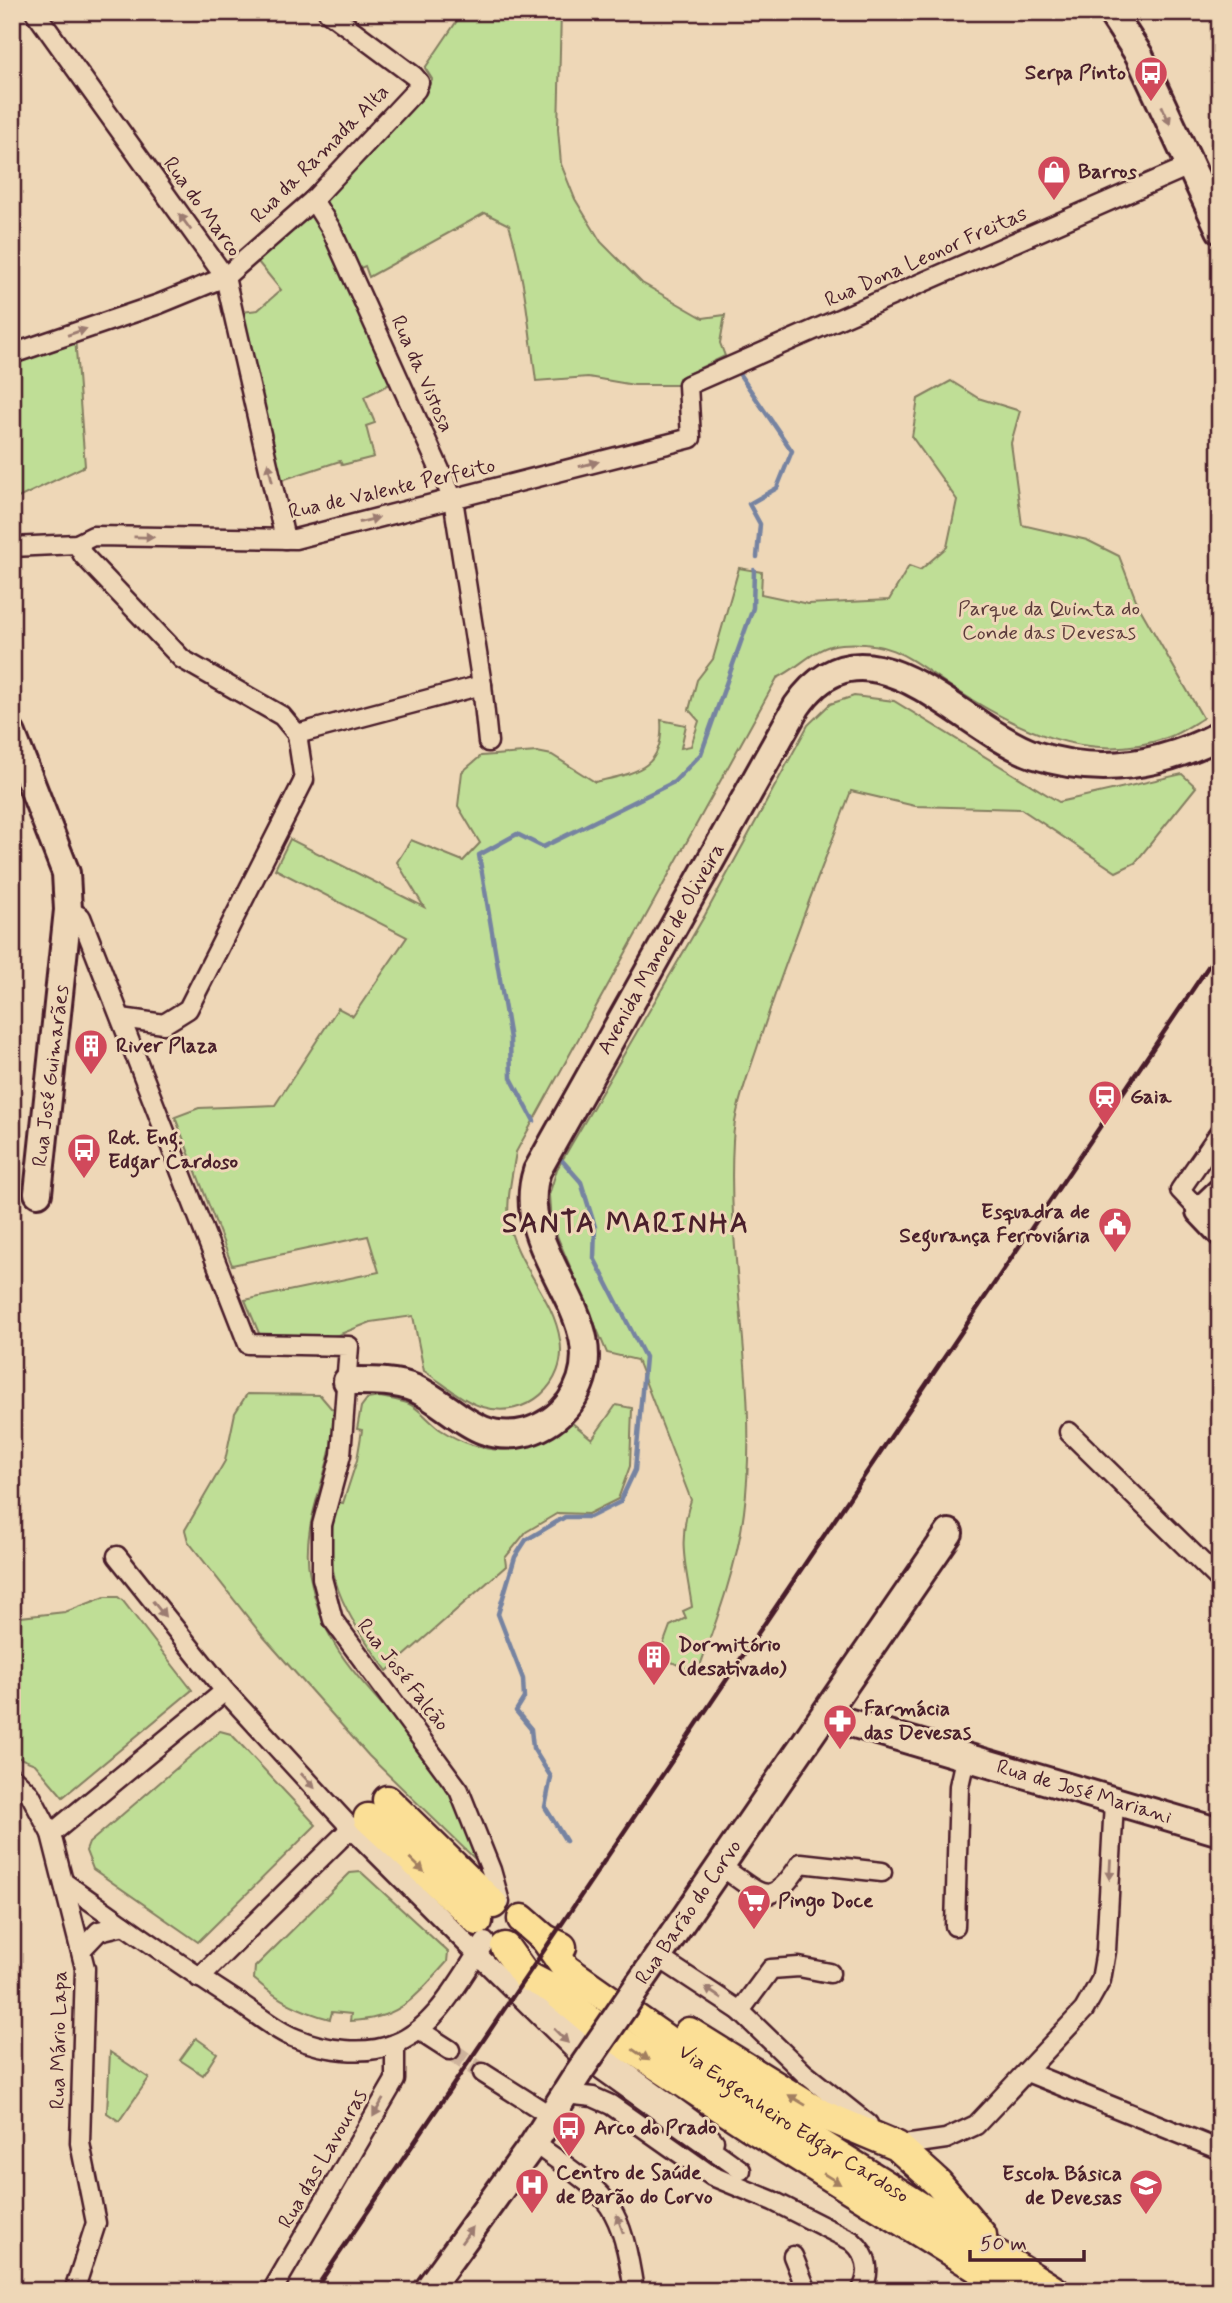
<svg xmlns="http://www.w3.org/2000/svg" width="1232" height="2303" font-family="Mynerve,sans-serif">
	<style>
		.green { fill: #bfde96; stroke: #847e60; stroke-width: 2 }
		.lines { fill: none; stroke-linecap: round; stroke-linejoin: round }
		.stream { stroke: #7683a1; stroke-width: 4.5 }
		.street-tunnel { stroke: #cdb29b; stroke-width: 18; stroke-dasharray: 18 9; stroke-linecap: butt }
		.street-casing { stroke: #4a1f2b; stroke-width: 23 }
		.secondary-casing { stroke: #4a1f2b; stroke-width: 32 }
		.primary-casing { stroke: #4a1f2b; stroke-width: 33 }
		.street { stroke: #eed7b7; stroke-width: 18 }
		.secondary { stroke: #eed7b7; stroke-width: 26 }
		.primary { stroke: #fbdf96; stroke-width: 28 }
		.rail { stroke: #4a1f2b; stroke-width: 4.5 }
		.secondary-bridge-casing { stroke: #4a1f2b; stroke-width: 32; stroke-linecap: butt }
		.secondary-bridge { stroke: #eed7b7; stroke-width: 26 }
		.oneway { fill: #9c7b71 }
		.oneway2 { fill: #a27f60 }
		.labels { text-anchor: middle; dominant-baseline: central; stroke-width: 6; stroke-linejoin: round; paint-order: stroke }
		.poi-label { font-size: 21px; font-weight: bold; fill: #4a1f2b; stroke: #eed7b7; text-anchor: start }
		.street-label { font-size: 21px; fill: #4a1f2b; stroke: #eed7b7 }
		.park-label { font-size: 21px; fill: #5c3c3b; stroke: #eed7b7 }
		.district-label { font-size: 28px; font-weight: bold; letter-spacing: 2px; fill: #4a1f2b; stroke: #eed7b7 }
	</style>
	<rect width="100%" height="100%" fill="#eed7b7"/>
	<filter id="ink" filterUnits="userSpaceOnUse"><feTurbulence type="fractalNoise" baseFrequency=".0143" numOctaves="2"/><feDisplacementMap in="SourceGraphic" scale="14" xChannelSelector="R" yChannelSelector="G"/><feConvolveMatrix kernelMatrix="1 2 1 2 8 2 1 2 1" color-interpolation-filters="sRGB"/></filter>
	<g filter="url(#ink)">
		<!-- green -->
		<g class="green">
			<path d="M463 12H561L558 129 561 164 575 199 601 242 642 283 703 318 725 315 720 343 725 356 679 378 680 385H634L588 377 536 381C529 329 525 276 509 225L485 213 369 277 365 266 358 269 325 203V195L370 155V148L426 94 432 79 425 68Z"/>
			<polygon points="312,209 394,382 364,397 375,423 366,426 374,457 342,465 340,461 279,481 241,312 258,310 281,290 258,262"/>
			<polygon points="75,337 85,466 12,501 12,359"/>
			<path d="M951 381 978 398 1020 411 1011 443 1022 525 1087 540 1119 556 1138 605 1203 718C1191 725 1179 734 1166 738 1086 766 1012 727 947 684 909 658 891 640 841 644 814 646 800 668 777 678L516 1152C512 1177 504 1208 511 1232 522 1270 554 1300 560 1340 568 1384 526 1420 483 1407 463 1402 442 1382 424 1371L413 1316 371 1322 338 1335 298 1341 261 1338 245 1300 379 1272 368 1236 232 1265 175 1117 199 1108 275 1105 338 1008 353 1016 407 937 275 869 290 839 424 907 397 862 411 840 463 861 480 843 458 806 462 772 481 756 537 752 552 755 595 782C634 773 665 770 661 720L686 725 681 748 691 746 699 721 689 710 697 680 713 659 739 568 762 572 761 594 808 604 889 600 909 566 920 570 947 547 957 500 912 437 918 399Z"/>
			<path d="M854 696 894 701 1059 802 1182 774 1196 787 1135 863 1116 872 1021 809 915 806 851 791C820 873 787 955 760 1039 750 1071 734 1108 733 1141 726 1264 760 1389 744 1512 737 1567 716 1622 697 1674L659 1656 670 1626 686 1618 683 1611 692 1607C686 1566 677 1541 691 1500L637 1360 607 1353 551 1222 549 1195 557 1169 705 915 808 725 830 704Z"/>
			<path d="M247 1394 320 1395 331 1408 336 1409C334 1423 333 1437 330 1451 321 1492 301 1532 310 1576 314 1599 323 1625 335 1645 367 1700 471 1782 470 1845L476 1853V1860L369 1756 261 1634 188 1541 185 1530 225 1461 235 1413Z"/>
			<path d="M380 1397C389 1399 398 1400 407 1403 420 1408 429 1422 441 1430 487 1459 529 1456 571 1422L592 1439 616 1405 632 1408 630 1466 618 1499 588 1514 558 1513 526 1532 505 1558 506 1566 387 1671C347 1615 316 1574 338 1502L343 1503 357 1460 362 1430 357 1429 361 1407 367 1399Z"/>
			<polygon points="105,1597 118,1597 123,1601 192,1690 63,1797 35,1764 12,1755 12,1618 65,1612"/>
			<polygon points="220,1731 231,1734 316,1825 198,1942 93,1869 86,1851 89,1843"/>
			<path d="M361 1872 448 1952 447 1962C415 1997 401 2019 350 2021L351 2014 332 2012 330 2019C299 2011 278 2000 254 1979L255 1967 350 1873Z"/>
			<polygon points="196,2038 217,2053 203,2075 180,2060"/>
			<polygon points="110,2052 149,2078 119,2121 107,2113"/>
		</g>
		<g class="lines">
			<!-- stream -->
			<g class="stream">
				<polyline points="740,375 792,451 777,488 749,504 760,524 757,557"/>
				<polyline points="534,1121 511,1078 510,1039 479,855 517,834 543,847 674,782 701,754 753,608 754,570"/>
				<polyline points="559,1157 581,1182 595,1227 594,1258 645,1357 635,1470 620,1502 590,1517 565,1517 526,1540 515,1557 498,1614 523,1679 524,1698 516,1711 531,1729 533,1748 551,1777 545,1807 566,1841"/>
			</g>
			<!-- street-tunnel -->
			<polyline class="street-tunnel" points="450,2050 483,2073"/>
			<!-- street casing -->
			<g class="street-casing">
				<g id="street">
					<polyline points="35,12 225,277 285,539"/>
					<polyline points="313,200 331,229 453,499 482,685 488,742"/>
					<polyline points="12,354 159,304 225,277 313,200 416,90 419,82 414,76 328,12"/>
					<polyline points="77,544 83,555 182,659 282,716 297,734 482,685"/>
					<polyline points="12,547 77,544 93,536 295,539 691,438 688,385 1189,166"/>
					<polyline points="68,910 81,917 248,1344 349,1346 341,1455 322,1525 322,1578 333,1620 459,1790 491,1870 500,1902"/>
					<polyline points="121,1018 164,1024 188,1009 304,780 297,734"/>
					<polyline points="1200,1211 1180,1190 1220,1132"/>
					<polyline points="1069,1432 1220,1580"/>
					<polyline points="117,1556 225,1691 351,1828 477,1954 575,2051 741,2170"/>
					<polyline points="12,1777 30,1794 51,1834 85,1968 80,2143 96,2223 74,2291"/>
					<polyline points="51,1834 225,1691"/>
					<path d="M720 1866C762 1893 768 1913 801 1863L882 1872"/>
					<path d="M65 1883C123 1924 180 1966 241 2004 258 2015 276 2031 295 2038 323 2050 365 2056 394 2044 436 2029 461 1977 485 1942"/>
					<polyline points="955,1926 959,1786 965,1759"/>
					<polyline points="81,1950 99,1931 124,1925"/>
					<polyline points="658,1957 740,2011 804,2073 868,2124"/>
					<polyline points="199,1978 351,1828"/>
					<path d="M532 1984C570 2039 645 2084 699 2125L714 2141"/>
					<polyline points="740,2011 771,1969 799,1967 830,1973"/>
					<polyline points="419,2030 450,2050"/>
					<polyline points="1027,2072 1220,2150"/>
					<polyline points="483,2073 551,2116"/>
					<path d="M565 2094 593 2097 611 2105 712 2176 773 2201 852 2241C868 2255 872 2272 861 2291"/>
					<path d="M534 2143C607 2196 620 2197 634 2291"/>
					<polyline points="893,2143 897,2146 946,2139 976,2125 1084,2010 1101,1980 1106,1951 1114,1802"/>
					<polyline points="793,2256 807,2291"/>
					<polyline points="272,2291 395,2080 395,2044"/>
				</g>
			</g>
			<!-- secondary casing -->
			<g class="secondary-casing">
				<g id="secondary">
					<polyline points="1111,12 1139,55 1220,230"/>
					<polyline points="12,734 66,873 68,910 38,1193"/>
					<polyline points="1220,1192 1200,1211 1220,1232"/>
					<path id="s1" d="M347 1381C369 1381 396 1380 416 1389 455 1407 476 1445 527 1432 544 1427 559 1417 570 1402 625 1322 509 1256 537 1171L797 706C867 605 960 729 1035 755 1100 776 1161 766 1220 735"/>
					<path id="s2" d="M827 1716 1220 1832"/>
					<path id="s3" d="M640 1983 949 1533"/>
					<polyline points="427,2291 534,2143 579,2072"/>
				</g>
			</g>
			<!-- primary casing -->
			<g class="primary-casing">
				<g id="primary">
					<polyline points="387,1800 493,1904"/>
					<polyline points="368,1818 478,1921"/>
					<polyline points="522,1919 545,1939 562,1947"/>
					<path id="s4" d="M545 1939 566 1969 768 2111 1055 2291"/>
					<polyline points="505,1947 525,1975 552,1989 593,2023 749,2126 1014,2291"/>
					<polyline points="689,2032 821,2114 897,2146 938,2183 982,2235"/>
				</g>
			</g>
			<!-- street -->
			<use href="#street" class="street"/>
			<!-- secondary -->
			<use href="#secondary" class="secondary"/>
			<!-- primary -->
			<use href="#primary" class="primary"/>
			<!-- rail -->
			<polyline class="rail" points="314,2291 1220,949"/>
			<!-- secondary-bridge casing -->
			<g class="secondary-bridge-casing">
				<polyline id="secondary-bridge" points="579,2072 640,1983"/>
			</g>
			<!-- secondary-bridge -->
			<use href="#secondary-bridge" class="secondary-bridge"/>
		</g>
		<!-- one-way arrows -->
		<defs><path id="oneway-solid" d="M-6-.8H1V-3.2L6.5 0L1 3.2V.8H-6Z" transform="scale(1.75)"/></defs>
		<g class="oneway">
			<use href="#oneway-solid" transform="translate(1166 115) rotate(66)"/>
			<use href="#oneway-solid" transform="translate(185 222) rotate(-126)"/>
			<use href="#oneway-solid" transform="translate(77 332) rotate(-19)"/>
			<use href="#oneway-solid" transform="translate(589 464) rotate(-14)"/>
			<use href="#oneway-solid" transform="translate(270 472) rotate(-103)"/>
			<use href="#oneway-solid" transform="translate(369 520) rotate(-14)"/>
			<use href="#oneway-solid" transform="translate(144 537) rotate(1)"/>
			<use href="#oneway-solid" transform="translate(159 1609) rotate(51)"/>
			<use href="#oneway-solid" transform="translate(308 1781) rotate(47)"/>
			<use href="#oneway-solid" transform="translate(1110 1870) rotate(93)"/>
			<use href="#oneway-solid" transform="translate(713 1993) rotate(-147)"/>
			<use href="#oneway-solid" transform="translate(561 2036) rotate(45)"/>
			<use href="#oneway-solid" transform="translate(378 2108) rotate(120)"/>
			<use href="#oneway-solid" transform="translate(620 2224) rotate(-110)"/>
			<use href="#oneway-solid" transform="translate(467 2235) rotate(-54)"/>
		</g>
		<g class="oneway2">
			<use href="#oneway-solid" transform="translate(417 1865) rotate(44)"/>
			<use href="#oneway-solid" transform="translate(641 2055) rotate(34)"/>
			<use href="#oneway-solid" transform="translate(797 2100) rotate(-149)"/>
			<use href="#oneway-solid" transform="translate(832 2179) rotate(32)"/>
		</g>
	</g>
	<!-- icons -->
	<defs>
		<g id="bus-pin" transform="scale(1.75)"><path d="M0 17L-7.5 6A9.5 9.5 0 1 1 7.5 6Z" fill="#d1495b" stroke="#eed7b7"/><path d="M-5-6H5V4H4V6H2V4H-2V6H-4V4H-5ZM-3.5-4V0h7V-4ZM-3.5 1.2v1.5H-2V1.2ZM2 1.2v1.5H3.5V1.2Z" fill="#fff"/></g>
		<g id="shop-pin" transform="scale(1.75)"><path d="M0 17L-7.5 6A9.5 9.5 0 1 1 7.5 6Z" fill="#d1495b" stroke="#eed7b7"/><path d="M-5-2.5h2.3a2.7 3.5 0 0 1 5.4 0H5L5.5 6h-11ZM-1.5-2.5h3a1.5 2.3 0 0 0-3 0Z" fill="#fff"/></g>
		<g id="building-pin" transform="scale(1.75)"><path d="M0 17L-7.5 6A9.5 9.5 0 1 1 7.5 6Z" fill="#d1495b" stroke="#eed7b7"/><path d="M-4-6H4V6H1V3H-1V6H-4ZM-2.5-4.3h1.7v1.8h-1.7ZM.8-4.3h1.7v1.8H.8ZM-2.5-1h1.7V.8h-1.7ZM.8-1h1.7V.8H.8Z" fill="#fff"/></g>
		<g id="station-pin" transform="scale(1.75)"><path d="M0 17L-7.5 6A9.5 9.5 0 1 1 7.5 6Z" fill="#d1495b" stroke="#eed7b7"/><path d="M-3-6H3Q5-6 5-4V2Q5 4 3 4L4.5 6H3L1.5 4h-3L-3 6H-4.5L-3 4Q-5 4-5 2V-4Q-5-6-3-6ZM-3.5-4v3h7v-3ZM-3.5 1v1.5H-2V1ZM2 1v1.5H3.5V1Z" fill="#fff"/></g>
		<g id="civic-pin" transform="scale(1.75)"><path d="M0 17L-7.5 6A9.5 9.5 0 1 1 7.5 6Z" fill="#d1495b" stroke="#eed7b7"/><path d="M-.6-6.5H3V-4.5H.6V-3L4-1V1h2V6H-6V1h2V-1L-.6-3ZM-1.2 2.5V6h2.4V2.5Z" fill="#fff"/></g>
		<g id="pharmacy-pin" transform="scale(1.75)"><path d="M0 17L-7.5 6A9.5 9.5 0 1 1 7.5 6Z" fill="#d1495b" stroke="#eed7b7"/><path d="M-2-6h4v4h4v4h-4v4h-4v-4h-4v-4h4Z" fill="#fff"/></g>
		<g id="supermarket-pin" transform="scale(1.75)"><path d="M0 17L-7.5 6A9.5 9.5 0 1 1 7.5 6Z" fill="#d1495b" stroke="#eed7b7"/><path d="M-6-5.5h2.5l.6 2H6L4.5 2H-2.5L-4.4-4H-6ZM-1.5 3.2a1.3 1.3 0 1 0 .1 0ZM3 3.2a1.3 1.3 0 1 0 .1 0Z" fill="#fff"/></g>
		<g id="hospital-pin" transform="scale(1.75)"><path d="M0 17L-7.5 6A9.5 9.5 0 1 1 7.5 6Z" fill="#d1495b" stroke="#eed7b7"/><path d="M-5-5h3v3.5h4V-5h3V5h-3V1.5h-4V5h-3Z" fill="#fff"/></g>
		<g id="school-pin" transform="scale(1.75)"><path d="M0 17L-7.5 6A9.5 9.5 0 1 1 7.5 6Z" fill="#d1495b" stroke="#eed7b7"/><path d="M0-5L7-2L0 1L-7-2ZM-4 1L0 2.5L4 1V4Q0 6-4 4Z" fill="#fff"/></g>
	</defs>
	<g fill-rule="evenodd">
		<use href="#bus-pin" x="1151" y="73"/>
		<use href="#shop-pin" x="1054" y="172"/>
		<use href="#building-pin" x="91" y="1046"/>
		<use href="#station-pin" x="1105" y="1097"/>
		<use href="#bus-pin" x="84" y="1150"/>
		<use href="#civic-pin" x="1115" y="1224"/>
		<use href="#building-pin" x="654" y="1657"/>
		<use href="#pharmacy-pin" x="840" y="1721"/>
		<use href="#supermarket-pin" x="754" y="1901"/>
		<use href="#bus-pin" x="569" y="2128"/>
		<use href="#hospital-pin" x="532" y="2185"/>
		<use href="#school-pin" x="1146" y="2186"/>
	</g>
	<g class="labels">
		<!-- poi labels -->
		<g class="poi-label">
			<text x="1126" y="73" text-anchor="end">Serpa Pinto</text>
			<text x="1078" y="172">Barros</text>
			<text x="116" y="1046">River Plaza</text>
			<text x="1130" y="1097">Gaia</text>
			<text x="108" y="1138">Rot. Eng.<tspan x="108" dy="24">Edgar Cardoso</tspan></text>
			<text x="1090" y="1212" text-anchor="end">Esquadra de<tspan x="1090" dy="24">Segurança Ferroviária</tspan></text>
			<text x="678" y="1645">Dormitório<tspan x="678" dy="24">(desativado)</tspan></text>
			<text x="864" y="1709">Farmácia<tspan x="864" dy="24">das Devesas</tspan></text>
			<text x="778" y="1901">Pingo Doce</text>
			<text x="594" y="2128">Arco do Prado</text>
			<text x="556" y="2173">Centro de Saúde<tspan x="556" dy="24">de Barão do Corvo</tspan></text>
			<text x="1122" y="2174" text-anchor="end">Escola Básica<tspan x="1122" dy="24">de Devesas</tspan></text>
		</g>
		<!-- street labels -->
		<g class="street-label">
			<text transform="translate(320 154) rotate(-45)">Rua da Ramada Alta</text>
			<text transform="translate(202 207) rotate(54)">Rua do Marco</text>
			<text transform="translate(926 257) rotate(-24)">Rua Dona Leonor Freitas</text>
			<text transform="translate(422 374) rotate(66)">Rua da Vistosa</text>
			<text transform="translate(392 489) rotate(-13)">Rua de Valente Perfeito</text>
			<text stroke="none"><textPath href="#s1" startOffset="746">Avenida Manoel de Oliveira</textPath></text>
			<text transform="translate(51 1076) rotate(-83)">Rua José Guimarães</text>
			<text transform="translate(403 1675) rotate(52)">Rua José Falcão</text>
			<text stroke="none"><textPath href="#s2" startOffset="268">Rua de José Mariani</textPath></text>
			<text stroke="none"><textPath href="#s3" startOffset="86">Rua Barão do Corvo</textPath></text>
			<text transform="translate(59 2040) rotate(-89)">Rua Mário Lapa</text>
			<text stroke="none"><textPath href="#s4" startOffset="312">Via Engenheiro Edgar Cardoso</textPath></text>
			<text transform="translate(323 2159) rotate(-60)">Rua das Lavouras</text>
		</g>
		<!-- park labels -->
		<g class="park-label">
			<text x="1049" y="609">Parque da Quinta do<tspan x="1049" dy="24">Conde das Devesas</tspan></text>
		</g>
		<!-- district labels -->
		<g class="district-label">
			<text x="626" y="1224">SANTA MARINHA</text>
		</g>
	</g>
	<!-- margin -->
	<rect width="1232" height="2303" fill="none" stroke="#eed7b7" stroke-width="42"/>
	<rect x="21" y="21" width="1190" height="2261" fill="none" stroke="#4a1f2b" stroke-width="2.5" filter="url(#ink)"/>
	<!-- scale -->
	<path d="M970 2250v10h114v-10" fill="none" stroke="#4a1f2b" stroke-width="3.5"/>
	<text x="980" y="2250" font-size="21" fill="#4a1f2b" stroke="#eed7b7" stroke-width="5" paint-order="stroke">50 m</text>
</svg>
